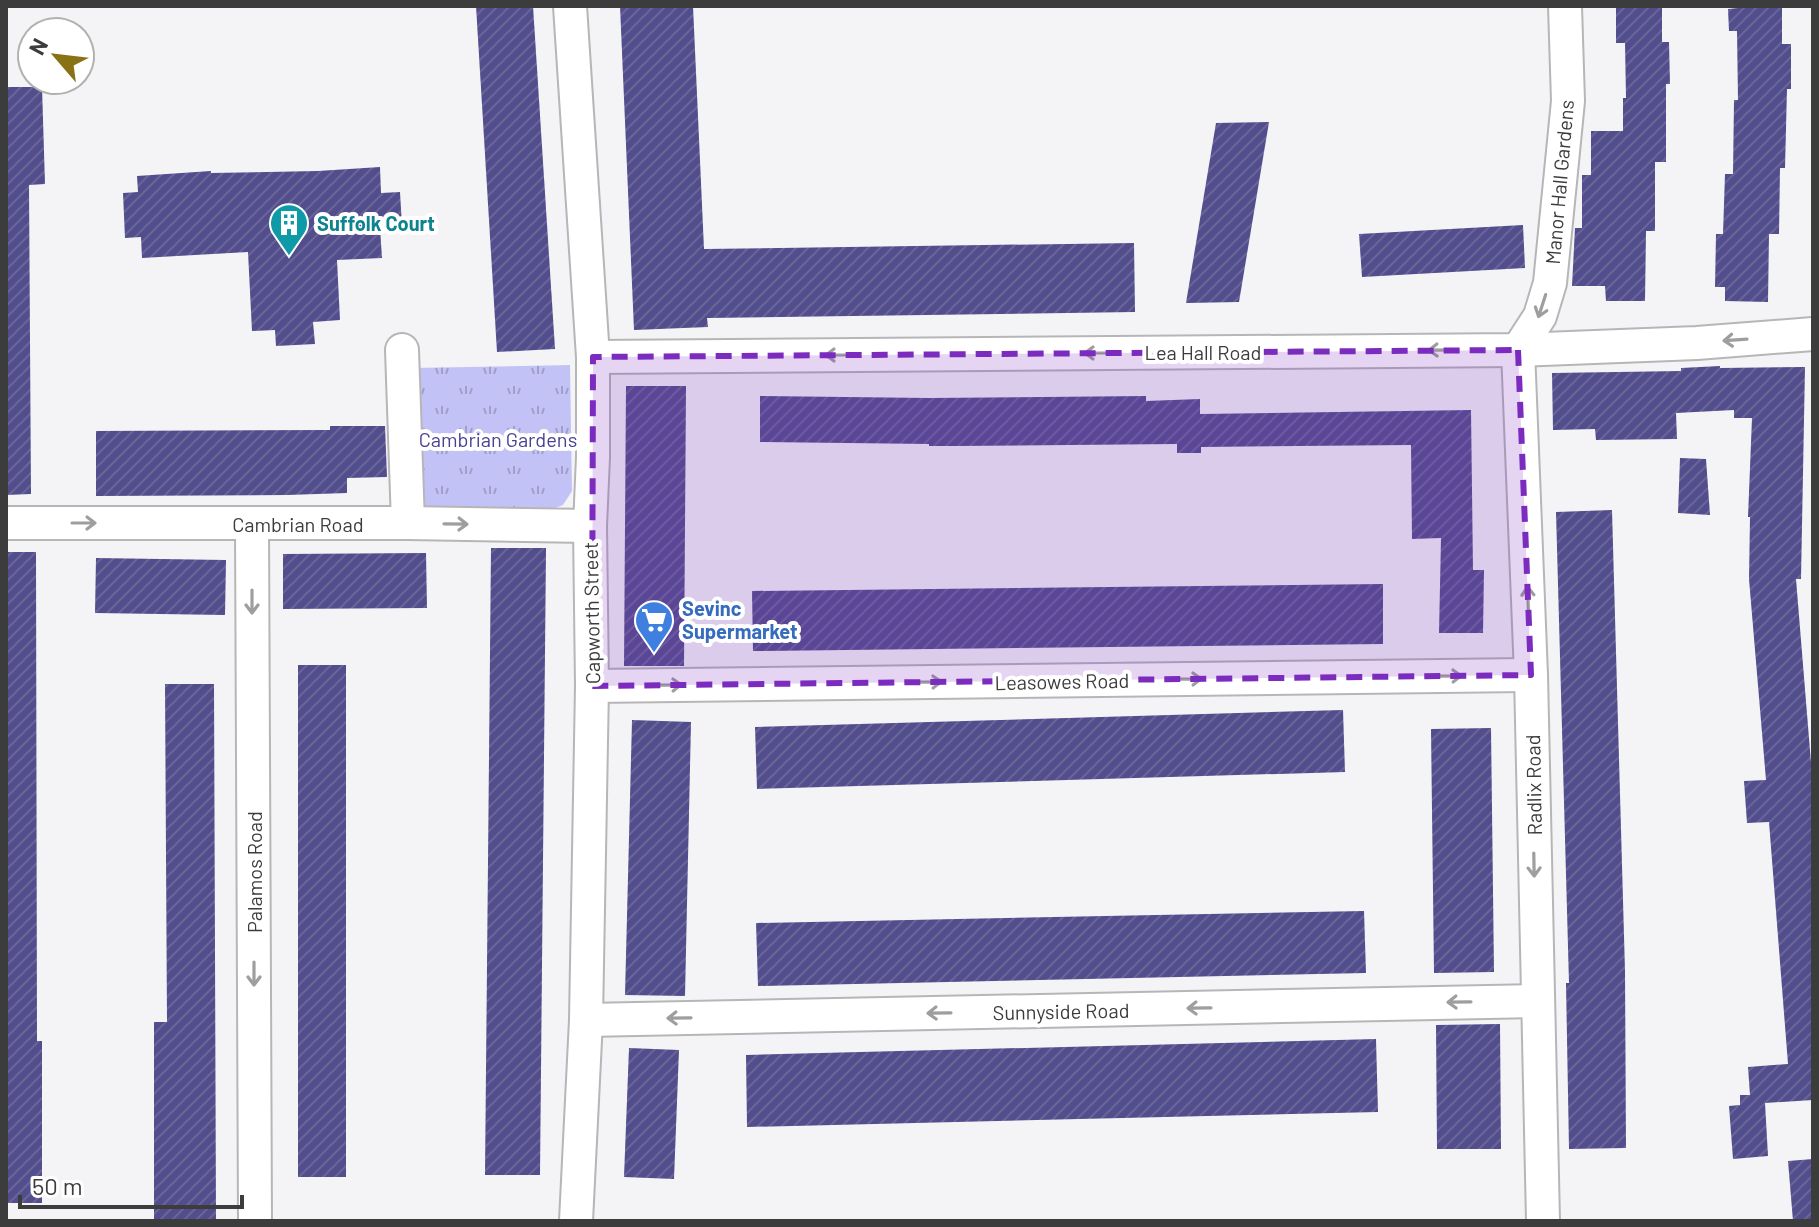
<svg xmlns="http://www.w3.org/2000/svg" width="1819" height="1227" font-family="Barlow,sans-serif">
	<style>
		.park { fill: url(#park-tufts) }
		.building { fill: url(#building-hatch) }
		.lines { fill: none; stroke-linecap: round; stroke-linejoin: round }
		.minor-casing { stroke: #b6b6b8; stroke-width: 36 }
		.minor { stroke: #fff; stroke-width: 32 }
		.oneway { stroke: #9e9e9e }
		.marked { fill: #7b2cbf; fill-opacity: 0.2; stroke: #7b2cbf; stroke-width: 6; stroke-dasharray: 16 10; stroke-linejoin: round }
		.labels { text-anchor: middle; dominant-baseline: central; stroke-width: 8; stroke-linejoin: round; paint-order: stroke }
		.street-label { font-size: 20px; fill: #3c3c3d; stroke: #fff }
		.culture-label { font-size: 20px; font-weight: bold; fill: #0d838f; stroke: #fff; text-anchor: start }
		.park-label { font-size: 20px; fill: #4b4193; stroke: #fff }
		.shop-label { font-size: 20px; font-weight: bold; fill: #366cbe; stroke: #fff; text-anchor: start }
	</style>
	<defs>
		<pattern id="park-tufts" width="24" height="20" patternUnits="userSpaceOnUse" patternTransform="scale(2)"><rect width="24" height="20" fill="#c3c2f7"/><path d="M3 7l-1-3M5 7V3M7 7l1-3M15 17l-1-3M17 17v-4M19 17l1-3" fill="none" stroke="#a09fc9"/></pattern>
		<pattern id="building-hatch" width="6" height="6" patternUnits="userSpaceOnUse" patternTransform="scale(2)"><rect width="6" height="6" fill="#524d8c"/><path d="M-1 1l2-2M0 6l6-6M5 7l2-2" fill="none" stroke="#696597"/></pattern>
	</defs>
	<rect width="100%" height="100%" fill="#f4f4f7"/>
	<!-- park -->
	<polygon class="park" points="570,365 572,491 563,505 547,511 416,510 411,368"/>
	<!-- building -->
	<g class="building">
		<polygon points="476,6 533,6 555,349 497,352"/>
		<polygon points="620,6 693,6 704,249 1134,243 1135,312 707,318 708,327 634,330"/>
		<polygon points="1616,6 1662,6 1662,42 1669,42 1670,84 1666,84 1666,162 1655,162 1655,231 1646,231 1645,301 1606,301 1605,286 1572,286 1575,228 1582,228 1582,175 1591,175 1591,131 1623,131 1623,98 1626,98 1625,43 1616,43"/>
		<polygon points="1738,6 1782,6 1782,44 1791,44 1791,89 1787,89 1785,168 1780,168 1779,234 1769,234 1768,302 1725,301 1725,287 1715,287 1716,234 1723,234 1725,174 1733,174 1734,100 1738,100 1737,31 1729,31 1728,9 1738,8"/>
		<polygon points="6,87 42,87 45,184 29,185 31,494 6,495"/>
		<polygon points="1269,122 1239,302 1186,303 1216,123"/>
		<polygon points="380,167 381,193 400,192 402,226 380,228 382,258 337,260 340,320 313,322 315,344 276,346 275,330 252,331 248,252 142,258 141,237 125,238 123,193 138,192 137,176 211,171 211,173 318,171"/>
		<polygon points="1523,225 1525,268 1362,277 1359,234"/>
		<polygon points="1720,366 1720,368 1805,367 1801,579 1796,579 1813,787 1813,1100 1765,1103 1768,1156 1733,1159 1729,1106 1740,1105 1740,1095 1750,1095 1748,1067 1788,1064 1769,822 1747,823 1744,781 1766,780 1749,579 1750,517 1748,517 1752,418 1734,418 1734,410 1676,413 1677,439 1596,440 1595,429 1553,430 1552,373 1681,371 1681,368"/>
		<polygon points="626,386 686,386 684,666 624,666"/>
		<polygon points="760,396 929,398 1146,396 1146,401 1200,399 1200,414 1471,410 1473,570 1484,570 1483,633 1439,633 1441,538 1412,539 1411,445 1201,447 1201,453 1177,453 1177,444 957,446 929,446 929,444 760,442"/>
		<polygon points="330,426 385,426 387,477 347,478 347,493 287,495 96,496 96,431 330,430"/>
		<polygon points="1680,458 1706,459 1710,515 1678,513"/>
		<polygon points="1612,510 1625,971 1626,1148 1569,1149 1566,983 1569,983 1556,512"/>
		<polygon points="491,548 546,548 540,1175 485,1175"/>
		<polygon points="6,552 36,552 37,1041 42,1041 42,1203 6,1203"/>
		<polygon points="426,553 427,608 283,609 283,554"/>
		<polygon points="96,558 226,560 225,615 95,613"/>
		<polygon points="1383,584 1383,644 753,651 752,591"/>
		<rect x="298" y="665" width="48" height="512"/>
		<polygon points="165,684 214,684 216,1221 154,1221 154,1022 167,1022"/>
		<polygon points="1343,710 1345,772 757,789 755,727"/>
		<polygon points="632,720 691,722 685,996 625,995"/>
		<polygon points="1491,728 1494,972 1434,973 1431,729"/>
		<polygon points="1364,911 1366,973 758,986 756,923"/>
		<polygon points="1500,1024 1501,1149 1437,1149 1436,1025"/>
		<polygon points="1376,1039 1378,1112 747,1127 746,1055"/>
		<polygon points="629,1048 679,1050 674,1179 624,1177"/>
		<polygon points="1813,1159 1813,1221 1793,1221 1788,1161"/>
	</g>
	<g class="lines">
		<!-- minor casing -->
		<g class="minor-casing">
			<g id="minor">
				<polyline points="570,6 593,357 593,457 590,526 592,686 586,1020 576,1221"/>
				<polyline points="402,350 408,523"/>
				<polyline points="1518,350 1531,675 1543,1221"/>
				<polyline points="1518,350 1540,316 1550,283 1568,101 1565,6"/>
				<polyline points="593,357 1518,350 1697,343 1813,334"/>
				<polyline points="6,523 408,523 590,526"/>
				<polyline points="252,524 255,1221"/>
				<polyline points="592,686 1531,675"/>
				<polyline points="586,1020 1537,1001"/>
			</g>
		</g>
		<!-- minor -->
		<use href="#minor" class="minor"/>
	</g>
	<!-- one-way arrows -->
	<defs><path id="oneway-shaft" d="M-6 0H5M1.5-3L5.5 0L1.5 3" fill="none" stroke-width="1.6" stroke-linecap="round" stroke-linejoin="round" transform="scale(2)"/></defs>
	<g class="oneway">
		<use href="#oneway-shaft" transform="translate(1542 306) rotate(108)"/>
		<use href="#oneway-shaft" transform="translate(1735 340) rotate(176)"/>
		<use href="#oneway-shaft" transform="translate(1440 350) rotate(179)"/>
		<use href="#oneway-shaft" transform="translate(1096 353) rotate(180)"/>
		<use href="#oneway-shaft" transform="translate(837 355) rotate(180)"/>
		<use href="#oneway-shaft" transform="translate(84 523)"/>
		<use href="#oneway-shaft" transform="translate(456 524) rotate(1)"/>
		<use href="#oneway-shaft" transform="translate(1528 598) rotate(-92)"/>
		<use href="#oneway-shaft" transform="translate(252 602) rotate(90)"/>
		<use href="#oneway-shaft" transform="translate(1450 676) rotate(-1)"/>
		<use href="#oneway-shaft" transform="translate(1190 679) rotate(-1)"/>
		<use href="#oneway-shaft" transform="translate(930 682) rotate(-1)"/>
		<use href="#oneway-shaft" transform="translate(670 685) rotate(-1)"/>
		<use href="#oneway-shaft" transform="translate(1534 865) rotate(89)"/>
		<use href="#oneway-shaft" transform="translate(254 974) rotate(90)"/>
		<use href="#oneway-shaft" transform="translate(1459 1002) rotate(179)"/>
		<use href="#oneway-shaft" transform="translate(1199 1008) rotate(179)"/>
		<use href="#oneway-shaft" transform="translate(939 1013) rotate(179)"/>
		<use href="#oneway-shaft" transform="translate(679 1018) rotate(179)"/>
	</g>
	<!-- marked area -->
	<path class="marked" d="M1518 350 1531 675 592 686 593 357Z"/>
	<!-- icons -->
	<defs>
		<g id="building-pin" transform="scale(2)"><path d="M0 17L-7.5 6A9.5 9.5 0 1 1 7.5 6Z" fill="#0f9aa8" stroke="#fff"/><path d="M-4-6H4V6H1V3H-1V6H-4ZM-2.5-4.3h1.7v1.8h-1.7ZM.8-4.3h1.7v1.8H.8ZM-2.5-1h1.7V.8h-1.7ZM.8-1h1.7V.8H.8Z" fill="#fff"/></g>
		<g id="supermarket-pin" transform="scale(2)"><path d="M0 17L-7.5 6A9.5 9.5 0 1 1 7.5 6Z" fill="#3f7fe0" stroke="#fff"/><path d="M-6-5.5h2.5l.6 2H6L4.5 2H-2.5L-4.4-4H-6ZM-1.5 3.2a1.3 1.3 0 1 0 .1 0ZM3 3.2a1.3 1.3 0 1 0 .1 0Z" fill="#fff"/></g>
	</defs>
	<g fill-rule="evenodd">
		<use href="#building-pin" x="289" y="223"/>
		<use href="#supermarket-pin" x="654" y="620"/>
	</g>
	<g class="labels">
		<!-- street labels -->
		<g class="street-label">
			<text transform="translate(1559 182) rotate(-85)">Manor Hall Gardens</text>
			<text x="1203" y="352">Lea Hall Road</text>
			<text x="298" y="524">Cambrian Road</text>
			<text transform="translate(591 613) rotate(-91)">Capworth Street</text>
			<text transform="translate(1062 681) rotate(-1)">Leasowes Road</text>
			<text transform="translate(1533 785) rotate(-91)">Radlix Road</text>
			<text transform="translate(254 872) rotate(-90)">Palamos Road</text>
			<text transform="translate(1061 1011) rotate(-1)">Sunnyside Road</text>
		</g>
		<!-- culture labels -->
		<g class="culture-label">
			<text x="317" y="223">Suffolk Court</text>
		</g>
		<!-- park labels -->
		<g class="park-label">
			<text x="498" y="439">Cambrian Gardens</text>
		</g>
		<!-- shop labels -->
		<g class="shop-label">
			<text x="682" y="608">Sevinc<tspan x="682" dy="23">Supermarket</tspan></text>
		</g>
	</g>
	<!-- border -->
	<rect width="1819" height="1227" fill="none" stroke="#3c3c3d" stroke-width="16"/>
	<!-- north arrow -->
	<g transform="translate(56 56) rotate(298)"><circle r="38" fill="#ffffff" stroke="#b1b1b1" stroke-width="2"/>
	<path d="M0-6L14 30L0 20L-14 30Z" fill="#897215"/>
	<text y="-12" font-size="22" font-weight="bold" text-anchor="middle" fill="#3c3c3d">N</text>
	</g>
	<!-- scale -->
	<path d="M20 1195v12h222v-12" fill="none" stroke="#3c3c3d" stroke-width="4"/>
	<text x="32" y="1195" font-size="24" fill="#3c3c3d" stroke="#ffffff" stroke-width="6" paint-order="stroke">50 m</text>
</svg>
